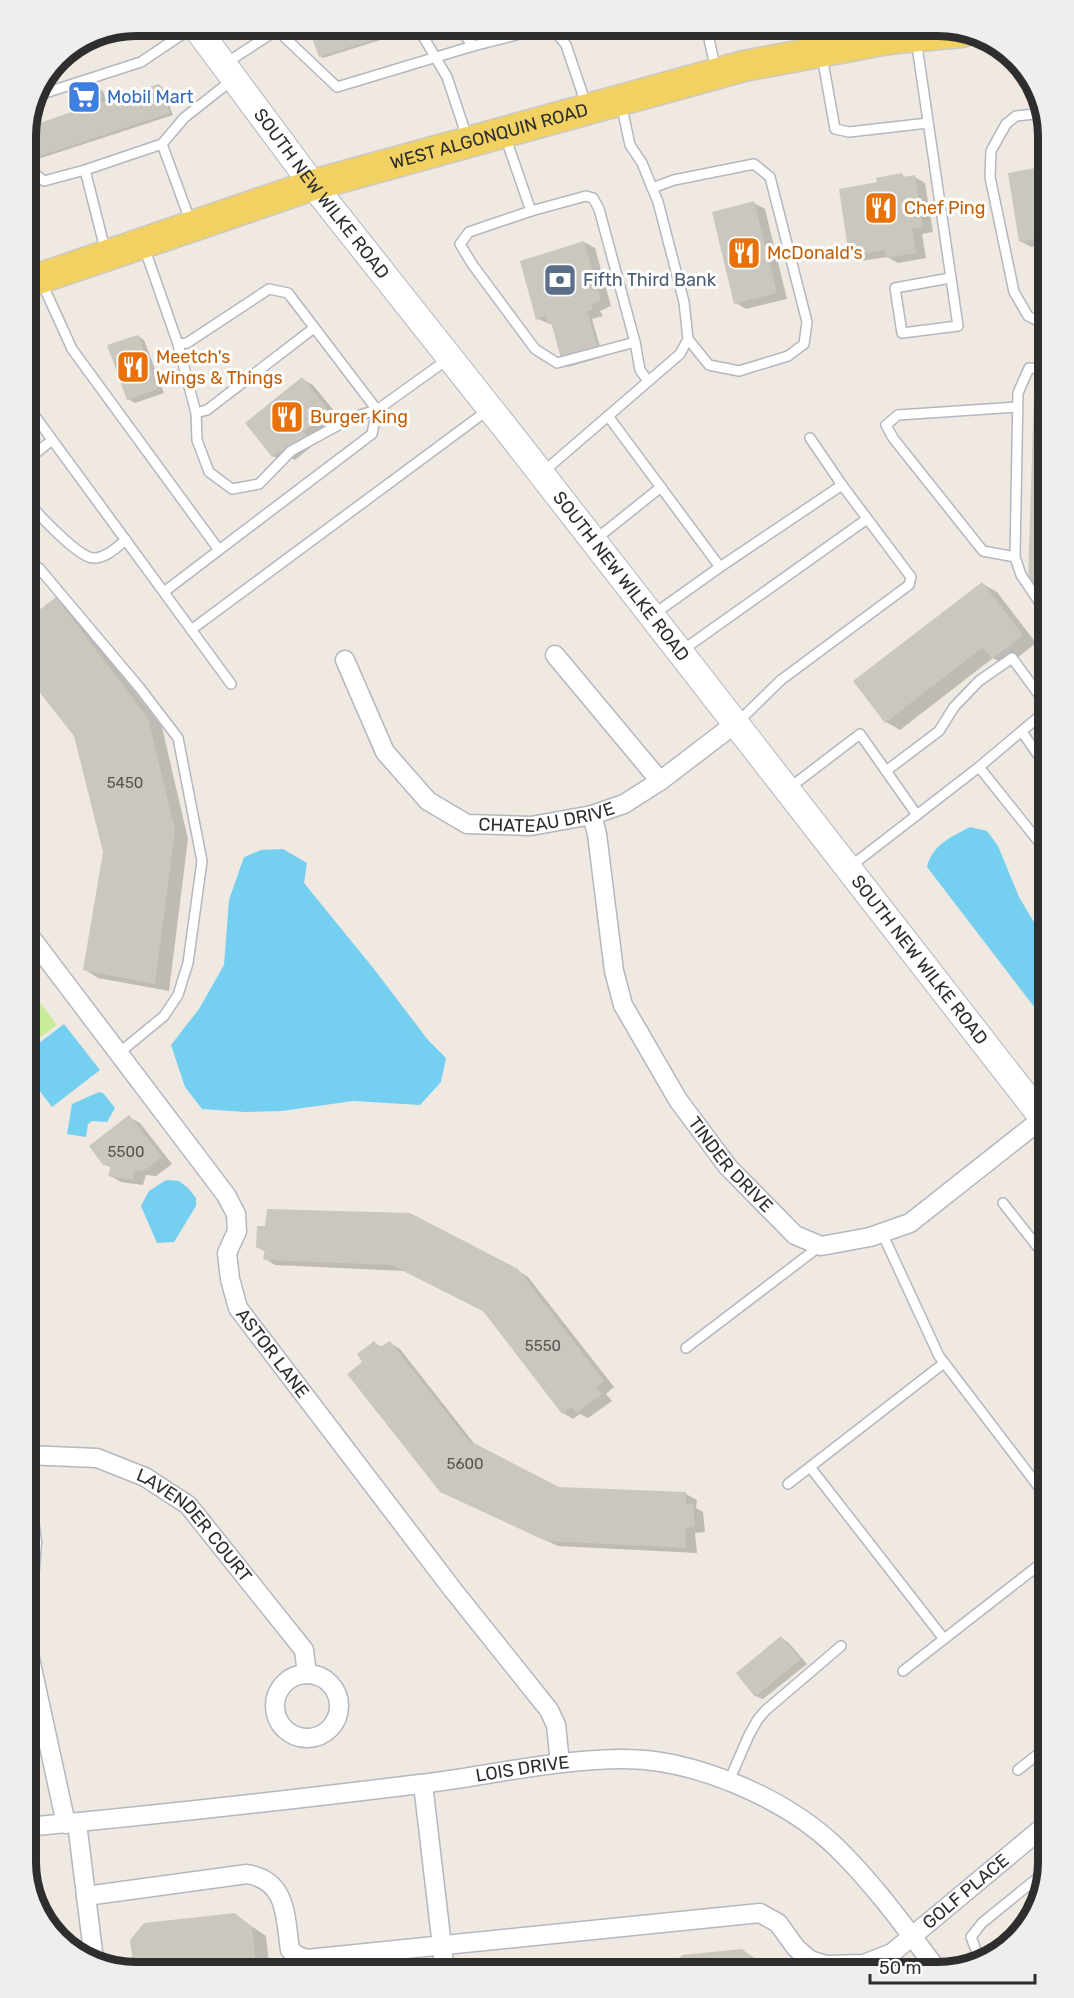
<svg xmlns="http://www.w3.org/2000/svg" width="1074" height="1998" font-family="Rubik,sans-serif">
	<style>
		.pitch { fill: #c9ec9a }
		.water { fill: #75cff0 }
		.shadow { fill: #0003 }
		.building { fill: #cbc7bf }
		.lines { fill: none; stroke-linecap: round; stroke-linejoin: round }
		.lane-casing { stroke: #b4b7c1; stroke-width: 12 }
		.street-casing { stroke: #b4b7c1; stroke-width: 21 }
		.secondary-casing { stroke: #b4b7c1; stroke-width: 28 }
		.primary-casing { stroke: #c9c9c9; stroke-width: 33 }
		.lane { stroke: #fff; stroke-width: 9 }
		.street { stroke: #fff; stroke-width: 18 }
		.secondary { stroke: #fff; stroke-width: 26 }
		.primary { stroke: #f2d163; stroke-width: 30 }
		.labels { text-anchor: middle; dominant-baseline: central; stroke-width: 6; stroke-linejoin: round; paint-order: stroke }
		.number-label { font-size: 15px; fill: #555452 }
		.shop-label { font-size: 18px; fill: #366cbe; stroke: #fff; text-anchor: start }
		.street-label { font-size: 18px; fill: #2e2e2e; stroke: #fff }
		.food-label { font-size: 18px; fill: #c56008; stroke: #fff; text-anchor: start }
		.service-label { font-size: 18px; fill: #4e5e75; stroke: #fff; text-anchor: start }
		.rim { fill: none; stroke: #2e2e2e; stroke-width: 8 }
	</style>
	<rect width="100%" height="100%" fill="#efe9e1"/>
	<!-- pitch -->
	<polygon class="pitch" points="26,984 57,1025 26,1048"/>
	<!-- water -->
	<g class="water">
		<path d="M970 827 987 831 998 846 1019 897 1048 946V1025L927 867C932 845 951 837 970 827Z"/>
		<polygon points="283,849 307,863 304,883 374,969 428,1040 446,1058 441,1082 420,1105 353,1101 282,1111 245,1112 202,1109 185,1087 171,1045 199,1009 224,965 229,900 244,857 261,850"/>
		<polygon points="64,1024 100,1070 52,1107 26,1073 26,1053"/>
		<polygon points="99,1092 103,1093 115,1108 107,1122 92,1121 88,1124 86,1137 67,1134 72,1104"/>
		<polygon points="166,1180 179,1181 188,1188 196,1198 196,1206 174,1242 157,1243 141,1206 149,1191"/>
	</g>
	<!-- shadow -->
	<g class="shadow">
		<polygon points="357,26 403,26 406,32 323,58 320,56 314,39"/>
		<polygon points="479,26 503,26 491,34"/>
		<polygon points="92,85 103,91 107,103 159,85 162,87 173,115 32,161 29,159 26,151 26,130 81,111"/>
		<polygon points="1046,168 1048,169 1048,244 1031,247 1020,241"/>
		<polygon points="902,175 907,178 915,177 925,183 933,232 922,234 926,258 898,263 887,257 861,261 851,255 879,184"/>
		<polygon points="754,203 765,209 787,299 746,309 736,303"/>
		<polygon points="584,242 595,248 611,306 600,311 603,316 592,319 603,357 568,367 565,365 553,325 538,319"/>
		<polygon points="138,336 144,340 164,393 135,403 128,399"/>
		<polygon points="302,379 313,385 339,417 313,438 316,443 295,460 290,457 284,462 273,456"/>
		<polygon points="1036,396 1048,397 1048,587 1041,587 1030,581"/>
		<polygon points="26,420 41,439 27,450 34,460 26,466"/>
		<polygon points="983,584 997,592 1036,643 1007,666 993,658 900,730 886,722"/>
		<polygon points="56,599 70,607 162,727 188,839 169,991 98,978 84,969 104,852 75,735 26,673 26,622"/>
		<polygon points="129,1117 140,1123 172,1164 156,1176 146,1175 143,1185 121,1182 110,1176 112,1168 104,1164"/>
		<polygon points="257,1247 517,1270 528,1277 614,1387 606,1394 612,1401 588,1418 580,1414 573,1419 563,1413 485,1312 404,1271 275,1265 265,1259 266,1252"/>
		<polygon points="374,1343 382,1347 390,1343 400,1349 477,1447 559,1489 686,1494 697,1500 696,1508 703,1512 705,1532 695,1533 697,1553 558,1546 452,1497 364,1362"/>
		<polygon points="781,1638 788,1642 807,1664 763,1699 756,1696"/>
		<polygon points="235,1915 266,1936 270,1972 135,1972 132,1940"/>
		<polygon points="742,1950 756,1959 772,1972 587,1972 592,1966 651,1960 670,1971"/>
	</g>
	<!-- building -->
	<g class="building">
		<polygon points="351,26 402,26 404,30 319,57 312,38"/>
		<polygon points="93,83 99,103 159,84 170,113 28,160 26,155 26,128 77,110 68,91"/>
		<polygon points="1047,166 1048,178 1048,237 1019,242 1008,173"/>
		<polygon points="902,173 903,177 915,175 923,227 912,228 916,253 886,258 884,250 849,256 839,189 877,182 876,178"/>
		<polygon points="754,201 777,293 734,304 712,212"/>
		<polygon points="584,241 601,300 591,305 593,310 587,311 600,355 563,366 551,322 548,324 546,315 536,320 520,261"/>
		<polygon points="138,335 158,389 127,400 107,345"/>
		<polygon points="302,377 329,411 303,432 307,436 283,455 280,451 272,457 245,423"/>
		<polygon points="1034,395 1048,395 1048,583 1028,582"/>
		<polygon points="982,582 1023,635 992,659 983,647 885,723 853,681"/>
		<polygon points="56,597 148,718 175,830 155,984 83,970 103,852 74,736 26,675 26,620"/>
		<polygon points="129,1115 162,1157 144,1171 135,1170 133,1180 108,1176 111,1166 103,1165 89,1146"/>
		<polygon points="267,1209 410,1213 518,1269 604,1381 596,1387 602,1394 577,1413 572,1407 562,1414 483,1311 392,1265 263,1260 265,1249 256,1248 257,1226 265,1226"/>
		<polygon points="374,1341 380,1347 390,1341 468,1440 559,1487 686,1492 686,1504 693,1504 695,1527 685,1528 686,1548 546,1541 440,1492 347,1374 362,1362 357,1354"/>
		<polygon points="781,1636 801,1659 755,1697 736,1673"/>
		<polygon points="235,1913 252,1927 257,1972 134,1972 130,1940 144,1923"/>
		<polygon points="742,1949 758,1962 759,1972 585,1972 591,1965 652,1958 668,1971 682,1955"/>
		<polygon points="560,1968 566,1972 535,1972 534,1971"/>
	</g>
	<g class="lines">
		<!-- lane casing -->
		<g class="lane-casing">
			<g id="lane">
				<polyline points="417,26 447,77 467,137"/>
				<polyline points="458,26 473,46"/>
				<polyline points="551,26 566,45 586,104"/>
				<polyline points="706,26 716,70"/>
				<polyline points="277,30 337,87 473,46 551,26"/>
				<polyline points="916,39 958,326 902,333 895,288 950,278"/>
				<polyline points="822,56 835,129 849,132 928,123"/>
				<polyline points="226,63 277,30 291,26"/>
				<polyline points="42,94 141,62 193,27"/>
				<polyline points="1044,113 1016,116 1006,124 991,151 990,177 1014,292 1028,316 1048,326"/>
				<polyline points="505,136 531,211 469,232 460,244 472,264 535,349 557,363 635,342"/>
				<polyline points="162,144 191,223"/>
				<polyline points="26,167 44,181 85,170"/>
				<polyline points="652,188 674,180 754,164 770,177 807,322 804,344 788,356 739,371 709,365 688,339"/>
				<polyline points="531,211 586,196 593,198 599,209 635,342 640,370 648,381"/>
				<polyline points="144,247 178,344 196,413 197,440 209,472 232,489 259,484 291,451 353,417 377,410 448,359"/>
				<polyline points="106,253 85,170 162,144 184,118 232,80"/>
				<polyline points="42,283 72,349 219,550 164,592"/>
				<polyline points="178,344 187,343 269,289 288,293 377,410 372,434 219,550"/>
				<polyline points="26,404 231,684"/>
				<polyline points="196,413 207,410 314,328"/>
				<polyline points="608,416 720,567"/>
				<polyline points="26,461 52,440"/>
				<polyline points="543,472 680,354 688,339 684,302 658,202 642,163 630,145 621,103"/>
				<path d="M26 498C35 512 78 557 93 558 105 559 117 547 126 540"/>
				<polyline points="596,539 661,487"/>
				<polyline points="1015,557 983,551 893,438 886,425 898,415 1017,407"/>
				<polyline points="26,562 39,568 139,687 178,738 202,861 188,963 178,995 164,1016 119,1053"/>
				<polyline points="654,614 720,567 842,485 810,438"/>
				<polyline points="1048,615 1021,575 1015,557 1018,393 1029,368 1048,369"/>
				<polyline points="191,630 488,410"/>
				<polyline points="680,652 867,519"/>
				<polyline points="738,722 781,680 909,585 911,577 842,485"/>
				<polyline points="1022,732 1048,769"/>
				<polyline points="979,767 1043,847 1048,861"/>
				<polyline points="886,771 939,731 954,707 979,681 1012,658 1048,707"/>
				<polyline points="788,789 860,734 917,815"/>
				<polyline points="851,866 979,767 1048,709"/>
				<polyline points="1003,1203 1048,1260"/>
				<polyline points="882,1233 939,1356 1048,1499"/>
				<polyline points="686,1348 820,1246"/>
				<polyline points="810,1467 944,1639"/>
				<polyline points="788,1484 944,1363"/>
				<polyline points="903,1671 1048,1558"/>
				<polyline points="1018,1770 1048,1746"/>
				<polyline points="729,1781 749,1735 758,1719 766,1710 841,1646"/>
				<polyline points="1035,1834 1048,1851"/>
				<polyline points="984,1961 976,1950 971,1937 982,1923 1046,1871"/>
			</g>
		</g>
		<!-- street casing -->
		<g class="street-casing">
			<g id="street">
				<polyline points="555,655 660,781"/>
				<path id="s1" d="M345 660 385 752 428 801 467 824 531 826 592 815 624 804 660 781 736 723"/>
				<path id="s2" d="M592 815 597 834 614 971 623 1005 678 1100 728 1167 795 1235 821 1246 870 1237 910 1223 1043 1118"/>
				<path id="s3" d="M26 931 226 1195 236 1214 237 1231 227 1253 230 1279 238 1308 453 1590 549 1710 556 1725 560 1763"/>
				<path id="s4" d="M26 1455 97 1458 145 1477 188 1505 304 1650 307 1674"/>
				<polyline points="26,1616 32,1542 26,1500"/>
				<polyline points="26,1622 29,1654 66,1824"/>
				<circle cx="307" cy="1706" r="32"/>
				<polyline points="423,1784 445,1972"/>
				<polyline points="77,1823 94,1960"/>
				<path id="s5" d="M26 1827C157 1815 289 1800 420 1784 486 1776 552 1760 619 1759 691 1757 786 1798 837 1848 875 1885 907 1930 939 1972"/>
				<path id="s6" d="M86 1896 247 1874C288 1881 285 1917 290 1950L298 1956 307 1959 760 1913 778 1923 796 1948 810 1960 826 1965 864 1964 892 1953 1048 1823"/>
			</g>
		</g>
		<!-- secondary casing -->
		<g class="secondary-casing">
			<g id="secondary">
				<path id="s7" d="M195 26 313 185 515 440 1048 1125"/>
			</g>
		</g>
		<!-- primary casing -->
		<g class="primary-casing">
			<g id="primary">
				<path id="s8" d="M26 283 313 185 744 66 888 39 962 32"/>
			</g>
		</g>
		<!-- lane -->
		<use href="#lane" class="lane"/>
		<!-- street -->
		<use href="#street" class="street"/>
		<!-- secondary -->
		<use href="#secondary" class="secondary"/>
		<!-- primary -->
		<use href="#primary" class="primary"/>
	</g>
	<!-- icons -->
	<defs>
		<g id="supermarket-square" transform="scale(1.725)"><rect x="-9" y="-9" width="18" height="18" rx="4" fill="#3f7fe0" stroke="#fff"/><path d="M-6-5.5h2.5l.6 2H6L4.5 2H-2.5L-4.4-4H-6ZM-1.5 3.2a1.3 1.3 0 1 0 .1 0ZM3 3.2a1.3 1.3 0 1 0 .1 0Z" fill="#fff"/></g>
		<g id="restaurant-square" transform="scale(1.725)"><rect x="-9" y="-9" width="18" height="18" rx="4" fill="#e8710a" stroke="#fff"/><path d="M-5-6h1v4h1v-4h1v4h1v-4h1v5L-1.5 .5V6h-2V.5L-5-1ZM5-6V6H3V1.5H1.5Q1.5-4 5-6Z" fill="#fff"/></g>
		<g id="bank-square" transform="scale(1.725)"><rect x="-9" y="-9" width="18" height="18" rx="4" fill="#5c6f8a" stroke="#fff"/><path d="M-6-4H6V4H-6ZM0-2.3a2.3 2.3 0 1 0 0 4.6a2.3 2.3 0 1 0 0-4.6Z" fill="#fff"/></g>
	</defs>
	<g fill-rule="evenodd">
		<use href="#supermarket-square" x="84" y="97"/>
		<use href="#restaurant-square" x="881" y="208"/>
		<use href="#restaurant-square" x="744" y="253"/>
		<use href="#bank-square" x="560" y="280"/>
		<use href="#restaurant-square" x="133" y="367"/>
		<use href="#restaurant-square" x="287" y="417"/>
	</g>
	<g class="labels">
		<!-- number labels -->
		<g class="number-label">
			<text x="125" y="783">5450</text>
			<text x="126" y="1152">5500</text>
			<text x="543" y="1346">5550</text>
			<text x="465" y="1464">5600</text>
		</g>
		<!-- shop labels -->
		<g class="shop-label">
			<text x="107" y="97">Mobil Mart</text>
		</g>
		<!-- street labels -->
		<g class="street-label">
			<text stroke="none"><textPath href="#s8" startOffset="486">WEST ALGONQUIN ROAD</textPath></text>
			<text stroke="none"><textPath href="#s7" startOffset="210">SOUTH NEW WILKE ROAD</textPath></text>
			<text stroke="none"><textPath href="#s7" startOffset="696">SOUTH NEW WILKE ROAD</textPath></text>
			<text stroke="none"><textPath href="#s1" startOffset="291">CHATEAU DRIVE</textPath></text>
			<text stroke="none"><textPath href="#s7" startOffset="1182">SOUTH NEW WILKE ROAD</textPath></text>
			<text stroke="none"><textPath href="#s2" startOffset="386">TINDER DRIVE</textPath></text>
			<text stroke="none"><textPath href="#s3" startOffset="507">ASTOR LANE</textPath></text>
			<text stroke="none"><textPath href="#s4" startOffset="192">LAVENDER COURT</textPath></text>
			<text stroke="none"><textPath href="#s5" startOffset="500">LOIS DRIVE</textPath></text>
			<text stroke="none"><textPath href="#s6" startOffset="984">GOLF PLACE</textPath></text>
		</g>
		<!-- food labels -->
		<g class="food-label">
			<text x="904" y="208">Chef Ping</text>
			<text x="767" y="253">McDonald's</text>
			<text x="156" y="357">Meetch's<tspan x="156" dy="21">Wings &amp; Things</tspan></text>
			<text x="310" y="417">Burger King</text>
		</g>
		<!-- service labels -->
		<g class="service-label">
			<text x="583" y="280">Fifth Third Bank</text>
		</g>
	</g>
	<!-- crop -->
	<path d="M0 0H1074V1998H0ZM136 36H938A100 100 0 0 1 1038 136V1862A100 100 0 0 1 938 1962H136A100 100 0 0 1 36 1862V136A100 100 0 0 1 136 36Z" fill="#eee" fill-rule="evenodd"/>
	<path class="rim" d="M136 36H938A100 100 0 0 1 1038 136V1862A100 100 0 0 1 938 1962H136A100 100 0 0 1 36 1862V136A100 100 0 0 1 136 36Z"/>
	<!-- scale -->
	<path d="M870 1974v9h165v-9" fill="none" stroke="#2e2e2e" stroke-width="3"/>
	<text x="879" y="1974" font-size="18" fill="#2e2e2e" stroke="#ffffff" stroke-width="4.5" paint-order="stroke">50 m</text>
</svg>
